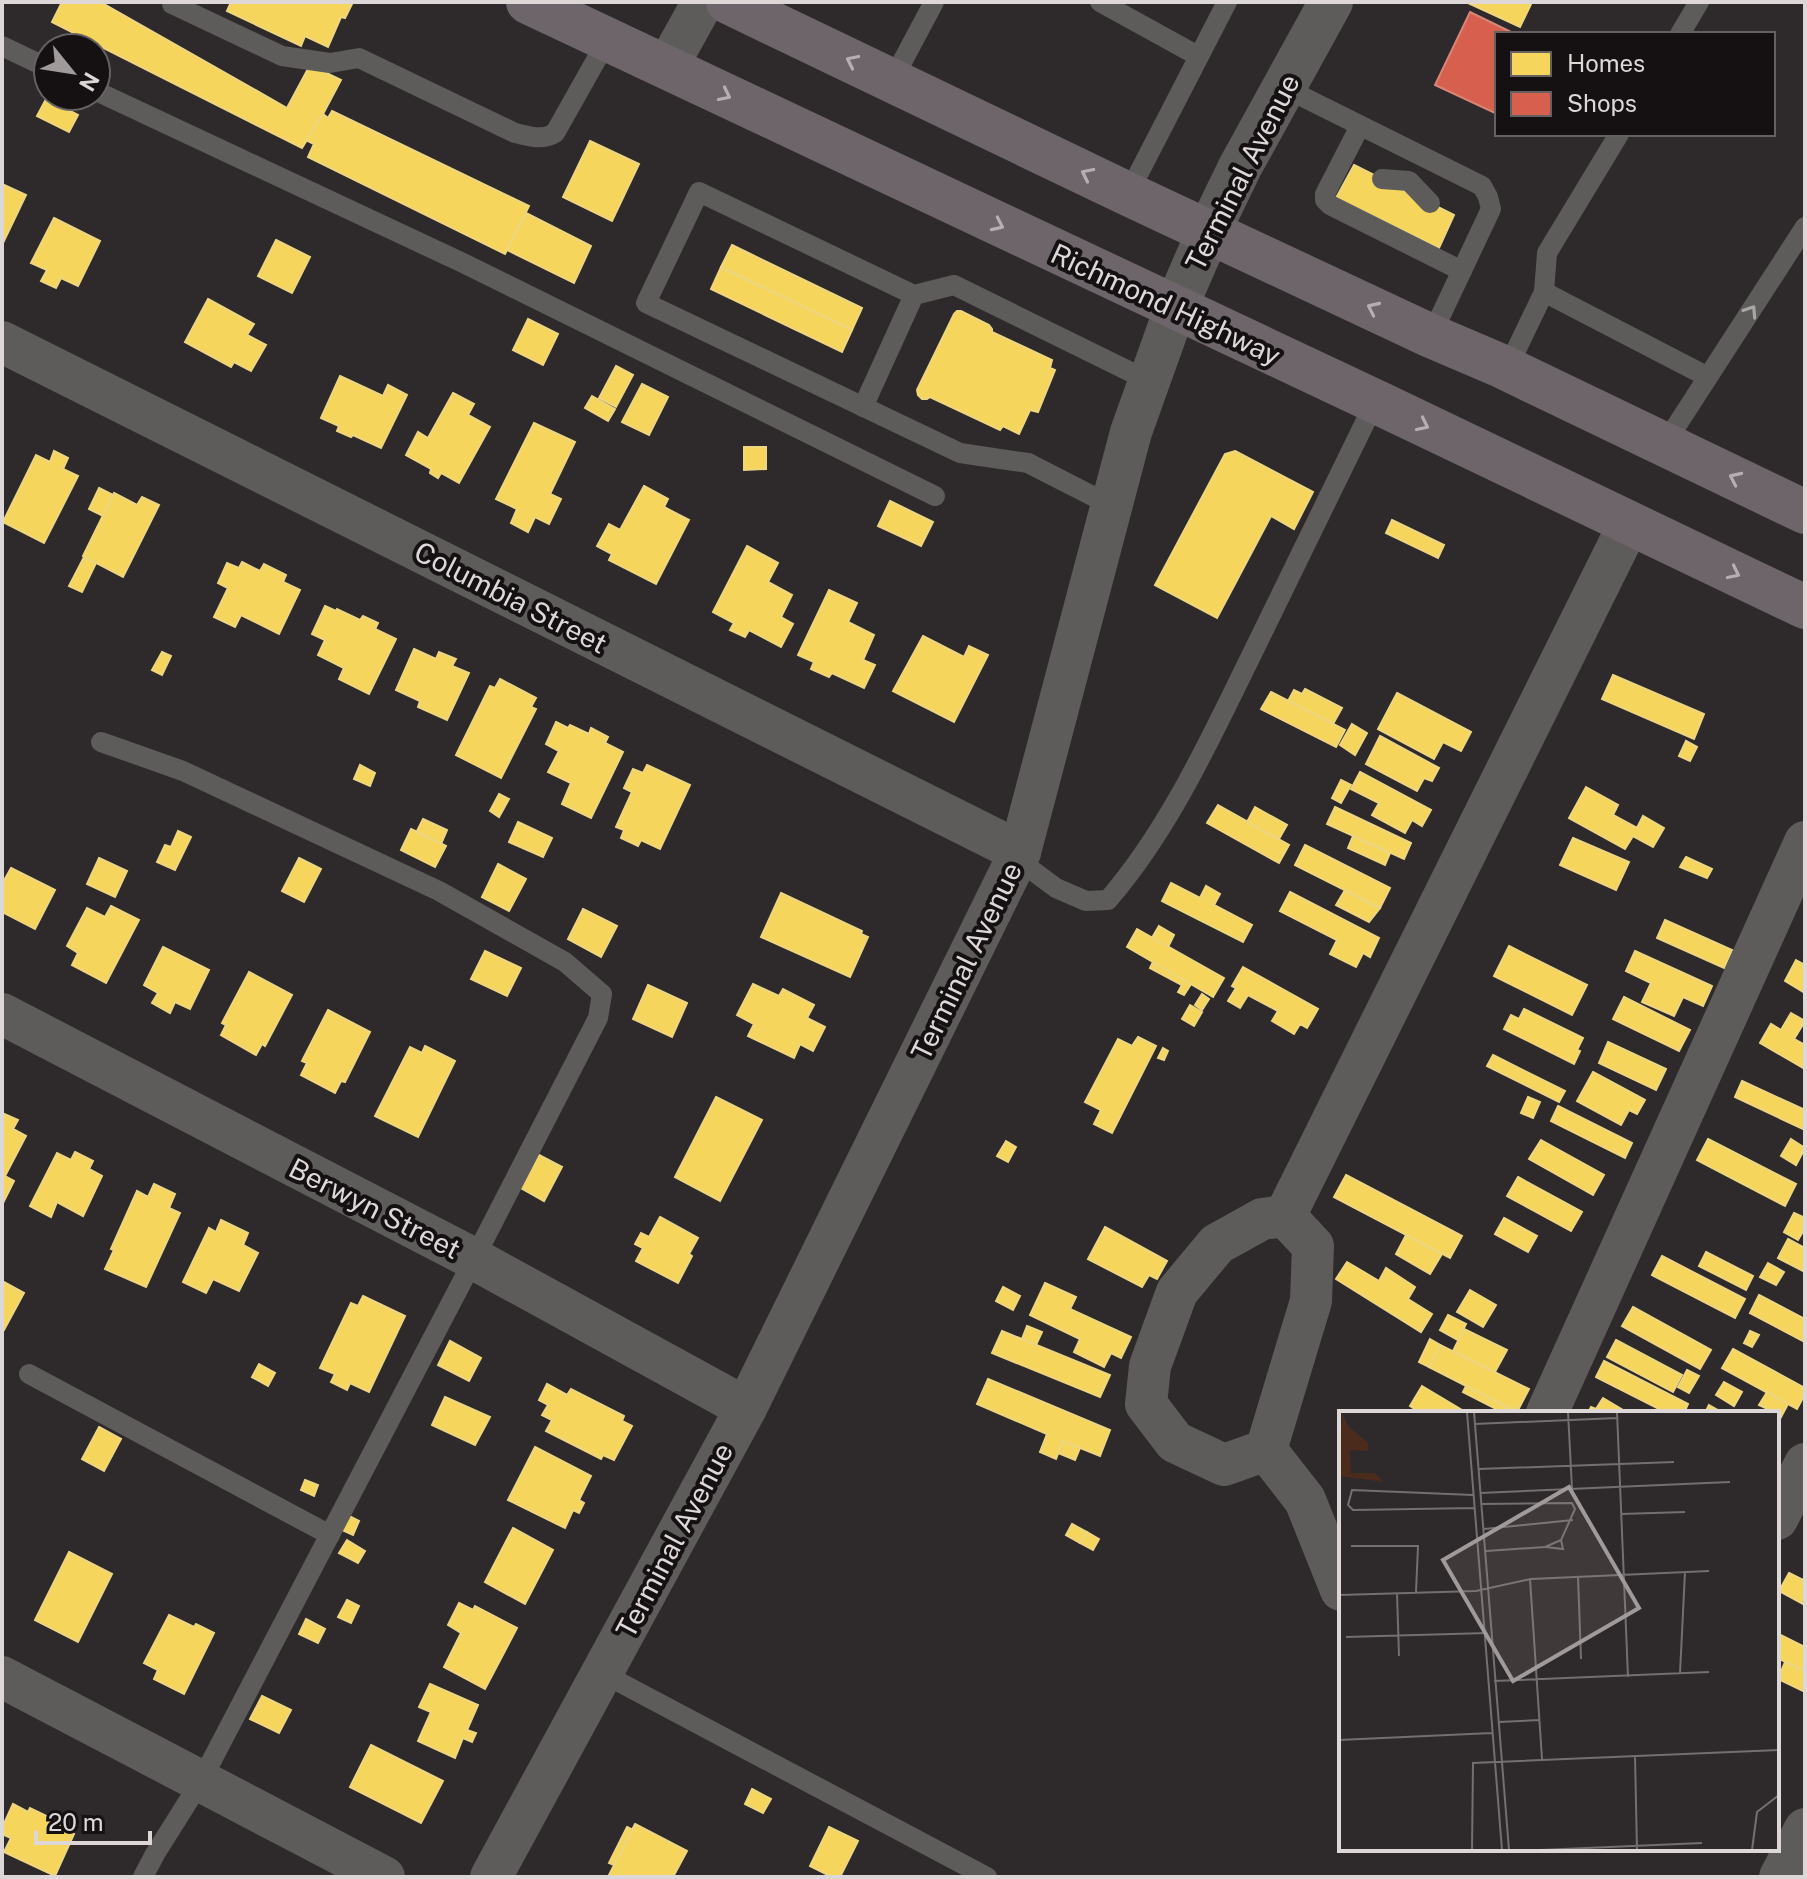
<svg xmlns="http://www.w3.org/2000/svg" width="1807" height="1879" font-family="'Public Sans',sans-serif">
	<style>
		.homes { fill: #f6d55c; stroke: #eed681; stroke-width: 2 }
		.shops { fill: #d6604d; stroke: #d88477; stroke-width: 2 }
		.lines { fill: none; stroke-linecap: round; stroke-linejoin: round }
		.service { stroke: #5e5b5b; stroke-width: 20 }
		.minor { stroke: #5e5b5b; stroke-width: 42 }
		.tertiary { stroke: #5e5b5b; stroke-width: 44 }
		.primary { stroke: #6d6569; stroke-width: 44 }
		.oneway { stroke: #b6afb1 }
		.oneway2 { stroke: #aaa5a6 }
		.labels { text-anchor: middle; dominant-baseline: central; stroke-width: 8; stroke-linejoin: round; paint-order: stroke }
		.street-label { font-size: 28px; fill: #ddd7d8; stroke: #151112 }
		.inset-road { fill: none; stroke: #746f70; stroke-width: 2 }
		.view { fill: #a09a9b; fill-opacity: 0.15; stroke: #a09a9b; stroke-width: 4 }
		.inset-edge { fill: none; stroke: #ddd7d8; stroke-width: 4 }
	</style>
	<rect width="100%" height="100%" fill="#2e292a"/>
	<!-- homes -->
	<g class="homes">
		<polygon points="62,2 105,2 104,4 287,108 310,65 341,80 323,114 302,148 52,22"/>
		<polygon points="231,2 353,2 345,18 341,17 328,47 305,36 301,46 227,11"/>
		<polygon points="1466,2 1532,2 1520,27"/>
		<polygon points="46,99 78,115 69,132 37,116"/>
		<polygon points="332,111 529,206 505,254 308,157 314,144 306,140 323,114 328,118"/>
		<polygon points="590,141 639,164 612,221 563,197"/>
		<polygon points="1354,165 1454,215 1439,248 1336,198"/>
		<polygon points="2,184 26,195 2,245"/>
		<polygon points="526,213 591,246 574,283 507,250"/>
		<polygon points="54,218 100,241 78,286 61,278 56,288 41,281 47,270 31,263"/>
		<polygon points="276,240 310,257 292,293 258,276"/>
		<polygon points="732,245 862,308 852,330 721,267"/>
		<polygon points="721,267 852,330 842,352 711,289"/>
		<polygon points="208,299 254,324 247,335 266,345 251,371 234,362 231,367 185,342"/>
		<polygon points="957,311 961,311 989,325 992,329 992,332 1052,360 1050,368 1055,370 1038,412 1030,410 1019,434 1003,426 1000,430 930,397 927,399 922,399 918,395 917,390 954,314"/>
		<polygon points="528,319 558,334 543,365 513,350"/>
		<polygon points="616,366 633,375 616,407 599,398"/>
		<polygon points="340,376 383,396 388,385 407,395 381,448 353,435 351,437 337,431 339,426 321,418"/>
		<polygon points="642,384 668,397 649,435 622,422"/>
		<polygon points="453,393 474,404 468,415 490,427 459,483 441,473 438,478 430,473 431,469 406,455 418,432 428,438"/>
		<polygon points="592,396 615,409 608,421 585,408"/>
		<polygon points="534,423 575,442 550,494 561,499 549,524 535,517 528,532 511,523 517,509 496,499"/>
		<polygon points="744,447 766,447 766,469 744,470"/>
		<polygon points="54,451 68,458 63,469 78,476 44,543 3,522 36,455 50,462"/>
		<polygon points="1235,451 1313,492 1294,529 1271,516 1217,618 1155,585 1225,454"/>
		<polygon points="644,486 668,499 664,507 689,520 656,584 609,560 612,554 597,546 609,524 620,530"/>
		<polygon points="99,488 113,495 103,516 89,509"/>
		<polygon points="114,493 137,505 142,497 159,505 123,577 83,556"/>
		<polygon points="890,501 933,522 921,546 878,526"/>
		<polygon points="1392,520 1444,545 1438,558 1386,533"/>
		<polygon points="747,546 778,563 768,582 792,595 781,617 793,624 781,647 749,630 745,637 730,630 734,623 713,612"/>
		<polygon points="84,557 96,563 82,592 69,586"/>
		<polygon points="242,562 260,571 264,564 286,575 283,582 300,590 279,634 241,615 235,627 214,617 228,588 218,583 227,563 239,568"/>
		<polygon points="829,590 857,603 848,622 874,635 863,660 875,665 864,688 832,673 829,677 811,669 814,662 798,655"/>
		<polygon points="325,606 336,611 337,609 360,620 363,616 378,623 375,629 396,639 369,694 339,679 344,668 318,655 325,640 312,634"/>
		<polygon points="923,636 964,657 969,646 988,655 954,722 893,691"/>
		<polygon points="414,649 436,659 439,652 456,659 452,666 469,673 447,720 418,707 420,701 396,690"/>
		<polygon points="162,652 171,656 162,675 152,670"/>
		<polygon points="1613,675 1704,714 1694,739 1602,699"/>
		<polygon points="500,679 536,698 531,707 536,709 501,778 456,755 490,686 495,688"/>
		<polygon points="1305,689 1342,708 1333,724 1288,701 1294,690 1302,694"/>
		<polygon points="1271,692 1345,730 1336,747 1261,709"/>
		<polygon points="1397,693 1471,732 1461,751 1443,742 1434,759 1378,729"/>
		<polygon points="556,722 568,728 570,725 589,734 591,728 608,737 605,743 623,752 591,818 562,804 571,783 548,772 559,751 546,744"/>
		<polygon points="1352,724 1367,733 1355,755 1340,745"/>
		<polygon points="1380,736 1439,768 1432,781 1424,778 1417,791 1366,764"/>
		<polygon points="1686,741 1697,747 1690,761 1679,756"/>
		<polygon points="360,765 375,773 370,786 354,779"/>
		<polygon points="647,765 690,785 660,849 641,840 638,846 621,838 624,830 616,827 632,792 624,788 633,769 643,773"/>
		<polygon points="1360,772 1431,810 1422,826 1412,820 1405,833 1372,815 1379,803 1351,789"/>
		<polygon points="1341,780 1351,785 1341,803 1332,798"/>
		<polygon points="1586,787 1618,805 1613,815 1637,828 1643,816 1664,828 1653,847 1633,836 1625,849 1569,818"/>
		<polygon points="499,794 509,799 499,817 490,811"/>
		<polygon points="1218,805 1289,845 1279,863 1207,823"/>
		<polygon points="1255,807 1287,825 1279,839 1247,822"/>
		<polygon points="1335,807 1411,843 1404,859 1327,824"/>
		<polygon points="423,819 447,830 441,844 417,831"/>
		<polygon points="518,822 552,838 543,857 509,842"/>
		<polygon points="411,829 446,846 435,867 401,850"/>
		<polygon points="178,831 191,837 175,870 157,862 165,845 171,847"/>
		<polygon points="1353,836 1390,853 1385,865 1348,848"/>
		<polygon points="1573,838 1629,862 1616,890 1560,865"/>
		<polygon points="1305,845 1390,888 1380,908 1295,865"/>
		<polygon points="1686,857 1712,869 1707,878 1680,867"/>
		<polygon points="99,858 127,871 115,897 87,884"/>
		<polygon points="299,858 321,869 304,902 282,891"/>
		<polygon points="498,864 526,879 509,911 482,897"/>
		<polygon points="11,868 55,890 35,929 2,912 2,884"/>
		<polygon points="1171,883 1200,898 1206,886 1220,894 1214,905 1252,925 1243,942 1162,901"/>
		<polygon points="1345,890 1380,908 1369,922 1336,905"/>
		<polygon points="1290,892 1379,938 1370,957 1363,953 1356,967 1330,954 1337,940 1280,911"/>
		<polygon points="781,893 862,931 861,934 868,937 850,977 761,937"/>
		<polygon points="111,906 139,920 106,983 72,965 78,953 67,946 87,908 105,917"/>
		<polygon points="583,909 617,926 601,957 568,939"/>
		<polygon points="1665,920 1732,950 1724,968 1657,938"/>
		<polygon points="1159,926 1174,935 1168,947 1152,938"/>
		<polygon points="1137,929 1224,978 1213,997 1127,947"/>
		<polygon points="1509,946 1587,985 1572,1015 1494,976"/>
		<polygon points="163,947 209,970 190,1009 175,1002 170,1013 152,1003 158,993 144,985"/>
		<polygon points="485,951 521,968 507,996 471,979"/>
		<polygon points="1635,951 1712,986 1703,1006 1683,997 1674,1016 1642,1002 1651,983 1626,971"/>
		<polygon points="1796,960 1805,965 1805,993 1785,981"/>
		<polygon points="1153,962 1191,984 1184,995 1178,992 1182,985 1150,968"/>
		<polygon points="1243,967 1318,1009 1307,1028 1300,1024 1294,1034 1272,1021 1278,1011 1248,995 1240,1008 1228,1001 1236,988 1232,986"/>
		<polygon points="249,972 292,995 265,1046 262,1044 256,1055 221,1035 226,1025 222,1023"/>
		<polygon points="753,984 779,996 783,989 814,1005 807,1018 825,1027 813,1051 800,1044 794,1058 748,1036 754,1024 737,1015"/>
		<polygon points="648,985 687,1003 672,1037 633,1019"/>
		<polygon points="1202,994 1209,999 1202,1010 1195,1005"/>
		<polygon points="1624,997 1690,1030 1679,1051 1613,1019"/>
		<polygon points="1190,1005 1202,1012 1194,1026 1182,1019"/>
		<polygon points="1524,1009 1583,1038 1577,1050 1580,1051 1574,1064 1504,1029 1511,1015 1519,1019"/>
		<polygon points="328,1010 370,1032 345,1082 341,1081 335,1093 301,1075 307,1063 302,1061"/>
		<polygon points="1791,1013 1805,1021 1794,1039 1805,1045 1805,1069 1760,1043 1771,1024 1781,1030"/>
		<polygon points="1138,1037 1156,1046 1112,1133 1094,1124 1101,1110 1085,1102 1118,1039 1132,1046"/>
		<polygon points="1608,1042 1666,1069 1656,1090 1599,1063"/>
		<polygon points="425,1046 455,1061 418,1137 375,1116 410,1047 422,1053"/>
		<polygon points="1163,1048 1168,1051 1164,1060 1158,1058"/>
		<polygon points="1493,1055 1565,1091 1559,1102 1487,1066"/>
		<polygon points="1593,1072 1645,1100 1637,1114 1629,1110 1621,1125 1577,1101"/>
		<polygon points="1742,1081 1805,1110 1805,1130 1735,1097"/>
		<polygon points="716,1097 762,1120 720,1201 675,1177"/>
		<polygon points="1528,1097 1540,1102 1533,1118 1521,1113"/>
		<polygon points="1558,1106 1632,1143 1625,1158 1551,1121"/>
		<polygon points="2,1113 18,1120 13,1129 26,1136 5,1176 14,1181 2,1205"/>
		<polygon points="1708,1139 1796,1184 1785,1206 1697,1160"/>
		<polygon points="1791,1139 1805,1148 1796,1165 1781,1156"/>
		<polygon points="1541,1140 1604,1175 1593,1195 1529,1159"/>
		<polygon points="1006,1141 1016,1147 1008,1162 997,1156"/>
		<polygon points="75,1152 93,1161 89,1169 102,1176 83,1216 57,1202 51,1217 30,1206 57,1153 71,1160"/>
		<polygon points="539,1155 562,1167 544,1201 521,1188"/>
		<polygon points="1346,1175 1462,1236 1450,1258 1334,1197"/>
		<polygon points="1518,1177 1582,1212 1571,1231 1507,1196"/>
		<polygon points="154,1184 175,1194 169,1208 180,1213 146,1287 105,1269 114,1250 111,1249 137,1191 148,1197"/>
		<polygon points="1794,1213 1805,1218 1805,1228 1798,1240 1784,1232"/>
		<polygon points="660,1217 698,1238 689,1254 692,1256 678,1283 636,1261 643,1248 635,1244 641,1233 649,1237"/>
		<polygon points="1504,1218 1537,1236 1528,1252 1495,1234"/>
		<polygon points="221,1220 248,1233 243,1245 258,1253 239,1291 213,1279 206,1293 183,1282 209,1228 216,1232"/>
		<polygon points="1105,1227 1167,1261 1157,1279 1149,1275 1142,1287 1088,1259"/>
		<polygon points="1406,1235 1442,1254 1430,1274 1396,1254"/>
		<polygon points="1788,1239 1805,1248 1805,1272 1778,1258"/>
		<polygon points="1706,1252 1753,1276 1746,1290 1699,1266"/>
		<polygon points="1662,1256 1745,1299 1735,1318 1652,1275"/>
		<polygon points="1347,1262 1379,1281 1386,1268 1415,1287 1408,1299 1432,1314 1421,1332 1336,1279"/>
		<polygon points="1768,1263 1784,1272 1776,1285 1760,1277"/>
		<polygon points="2,1281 24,1293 4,1330 2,1329"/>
		<polygon points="1045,1283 1076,1297 1070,1309 1131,1337 1121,1358 1111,1353 1104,1367 1074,1352 1080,1339 1030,1315"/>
		<polygon points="1003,1287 1020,1296 1013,1310 996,1301"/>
		<polygon points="1470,1290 1496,1305 1483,1327 1457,1312"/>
		<polygon points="1759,1295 1805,1319 1805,1342 1750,1313"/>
		<polygon points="363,1296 405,1316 369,1392 350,1383 347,1390 331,1382 335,1374 320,1368 351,1303 358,1306"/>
		<polygon points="1633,1307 1711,1350 1700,1369 1622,1326"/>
		<polygon points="1448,1315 1466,1324 1458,1340 1440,1330"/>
		<polygon points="1027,1326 1042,1332 1036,1345 1022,1339"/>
		<polygon points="1464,1329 1507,1350 1495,1372 1453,1351"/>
		<polygon points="1002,1331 1110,1375 1100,1397 992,1353"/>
		<polygon points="1750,1331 1759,1335 1752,1347 1744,1343"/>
		<polygon points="1430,1339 1440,1345 1429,1367 1419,1362"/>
		<polygon points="1616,1340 1682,1375 1673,1392 1607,1357"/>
		<polygon points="450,1341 481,1358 469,1381 438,1365"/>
		<polygon points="1440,1345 1529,1389 1517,1412 1429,1367"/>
		<polygon points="1733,1349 1805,1388 1805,1394 1797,1409 1722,1368"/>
		<polygon points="1604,1361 1688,1404 1684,1413 1667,1413 1596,1377"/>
		<polygon points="259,1364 275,1373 268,1386 252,1377"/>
		<polygon points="1687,1370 1699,1376 1689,1393 1678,1387"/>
		<polygon points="988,1379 1110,1430 1100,1456 1063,1441 1056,1459 1040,1452 1047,1434 977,1404"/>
		<polygon points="1724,1382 1742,1392 1734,1406 1716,1395"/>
		<polygon points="547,1384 567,1395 571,1389 624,1416 622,1421 632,1426 614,1460 603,1455 601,1459 546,1431 552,1420 542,1415 548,1405 539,1400"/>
		<polygon points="1422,1386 1467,1413 1421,1413 1410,1406"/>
		<polygon points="1466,1386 1517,1412 1516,1413 1504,1413 1463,1392"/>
		<polygon points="1767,1392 1788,1404 1781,1417 1777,1413 1759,1405"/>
		<polygon points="445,1397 490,1417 475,1445 432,1425"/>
		<polygon points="1603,1398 1628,1413 1588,1413 1591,1407 1596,1409"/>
		<polygon points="1709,1405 1723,1413 1705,1413"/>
		<polygon points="99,1427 121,1439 104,1471 82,1459"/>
		<polygon points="1063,1441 1080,1448 1075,1460 1058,1453"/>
		<polygon points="535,1447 591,1476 579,1500 584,1503 579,1513 573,1510 565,1528 508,1500"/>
		<polygon points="305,1480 318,1485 314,1496 301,1490"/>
		<polygon points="347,1515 359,1521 353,1535 340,1529"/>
		<polygon points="1072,1524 1087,1532 1080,1543 1066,1535"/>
		<polygon points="513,1528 553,1550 525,1604 485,1582"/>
		<polygon points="1087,1532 1099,1539 1093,1550 1080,1543"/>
		<polygon points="347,1540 365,1551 358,1563 339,1553"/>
		<polygon points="69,1552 112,1574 78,1642 35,1620"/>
		<polygon points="1789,1573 1803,1580 1805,1576 1805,1605 1779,1591"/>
		<polygon points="347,1600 359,1606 351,1623 338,1617"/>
		<polygon points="459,1603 473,1610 475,1606 517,1628 485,1689 444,1667 461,1633 448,1625"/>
		<polygon points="169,1615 194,1627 196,1624 214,1633 184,1694 154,1679 158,1670 144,1663"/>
		<polygon points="306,1619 325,1629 318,1643 299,1634"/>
		<polygon points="1777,1633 1805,1647 1805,1671 1777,1658"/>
		<polygon points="1785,1662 1805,1671 1805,1692 1778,1679"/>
		<polygon points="430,1684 478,1705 467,1730 476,1733 472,1742 463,1738 455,1758 418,1741 431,1712 419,1707"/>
		<polygon points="262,1696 291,1710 279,1733 250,1719"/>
		<polygon points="371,1745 443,1781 421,1823 350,1787"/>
		<polygon points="752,1789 771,1799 763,1813 745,1804"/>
		<polygon points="13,1804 28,1812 30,1808 65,1825 63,1828 74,1834 55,1876 4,1852 11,1838 2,1834 2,1828"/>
		<polygon points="635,1824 687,1851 673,1877 608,1877"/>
		<polygon points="627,1827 633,1830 614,1865 609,1863"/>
		<polygon points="829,1827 858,1841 840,1877 832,1877 810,1866"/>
	</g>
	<!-- shops -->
	<polygon class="shops" points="1470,12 1515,34 1497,34 1497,114 1435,85"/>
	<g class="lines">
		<!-- service -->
		<g class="service">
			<path d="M173 2 172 4 282 56 330 63 359 58 515 133C529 136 542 141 555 133L608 39"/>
			<polyline points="1100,2 1198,56"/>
			<polyline points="1680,34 1699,2"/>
			<polyline points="2,46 48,68"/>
			<polyline points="892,81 934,2"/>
			<polyline points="1283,87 1482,186 1488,197 1491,209 1431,336"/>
			<polyline points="96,91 461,262 935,496"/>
			<polyline points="1360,126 1325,194 1325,200 1330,205 1462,271"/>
			<polyline points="1382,179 1409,181 1430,203"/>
			<polyline points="1128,194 1227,2"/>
			<polyline points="1544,292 1547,253 1619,134"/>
			<polyline points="1507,369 1544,292 1708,377"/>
			<polyline points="863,407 914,295"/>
			<polyline points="1664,445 1805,227"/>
			<polyline points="1112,506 1028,463 960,453 646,303 699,192 914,295 954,285 1149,381"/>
			<polyline points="101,742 183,771 439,891 565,962 602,994 598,1018 474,1259 201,1781 155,1854 143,1877"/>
			<path d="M1017 859 1056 888 1086 901 1108 900C1170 828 1210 739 1252 654 1293 570 1334 486 1375 402"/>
			<polyline points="29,1374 330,1535"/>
			<polyline points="602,1673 987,1877"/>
		</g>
		<!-- minor -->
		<g class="minor">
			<polyline points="667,67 703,2"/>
			<polyline points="2,342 1020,852"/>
			<polyline points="2,1014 474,1259 746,1408"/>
			<polyline points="1285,1216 1629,524"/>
			<polygon points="1285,1216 1313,1246 1311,1301 1266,1450 1224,1465 1175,1442 1146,1404 1150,1366 1177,1292 1217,1244 1262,1219"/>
			<polyline points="1547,1413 1805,842"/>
			<polyline points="1266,1450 1305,1500 1341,1590"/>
			<polyline points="1777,1519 1805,1464"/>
			<polyline points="2,1677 384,1877"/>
			<polyline points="491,1877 746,1408 1020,852 1131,432 1175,309"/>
			<polyline points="1780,1877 1805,1829"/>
		</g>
		<!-- tertiary -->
		<polyline class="tertiary" points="1175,309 1209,231 1240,167 1331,2"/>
		<!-- primary -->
		<g class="primary">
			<polyline points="528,2 1383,405 1805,607"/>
			<polyline points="728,2 1128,194 1431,336 1499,365 1805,512"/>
		</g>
	</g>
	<!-- one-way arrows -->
	<defs><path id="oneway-chevron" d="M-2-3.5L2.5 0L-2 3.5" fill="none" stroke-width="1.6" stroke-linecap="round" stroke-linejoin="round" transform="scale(2)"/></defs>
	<g class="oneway">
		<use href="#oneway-chevron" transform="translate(852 61) rotate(-154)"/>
		<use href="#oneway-chevron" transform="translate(725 95) rotate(26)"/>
		<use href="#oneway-chevron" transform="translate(1087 174) rotate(-154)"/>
		<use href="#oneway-chevron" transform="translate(998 225) rotate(25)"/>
		<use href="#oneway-chevron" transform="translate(1373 308) rotate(-155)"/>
		<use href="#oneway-chevron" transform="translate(1423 425) rotate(26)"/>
		<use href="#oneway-chevron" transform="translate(1735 478) rotate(-155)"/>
		<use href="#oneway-chevron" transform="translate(1734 573) rotate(26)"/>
	</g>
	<use class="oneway2" href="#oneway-chevron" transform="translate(1751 311) rotate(-57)"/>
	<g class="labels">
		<!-- street labels -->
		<g class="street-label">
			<text transform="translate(1242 172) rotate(-63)">Terminal Avenue</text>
			<text transform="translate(1166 304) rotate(25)">Richmond Highway</text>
			<text transform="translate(511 597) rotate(27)">Columbia Street</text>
			<text transform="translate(966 961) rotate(-64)">Terminal Avenue</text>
			<text transform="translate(375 1208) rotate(27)">Berwyn Street</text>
			<text transform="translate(674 1540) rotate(-62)">Terminal Avenue</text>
		</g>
	</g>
	<!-- overview -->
	<g transform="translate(1339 1411)">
		<rect width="440" height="440" fill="#2e292a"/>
		<path d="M3 1 9 15 29 32V40L11 39 12 62H36L45 71 0 65Z" fill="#4b2c1c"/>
		<path class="inset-road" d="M128 1 163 439M135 1 170 439M229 1 233 78M278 1 289 266M135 13 278 7M140 58 335 51M141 82 391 71M134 84 13 79 9 94 14 99 136 97M143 93 233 92 236 98 222 129 224 138 206 136 222 129M282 103 346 101M145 118 234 109M12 135H79L77 181M147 140 206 136M239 165 242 248M191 168 203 348M58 182 60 245M0 184 137 180 192 168 370 160M7 226 148 222M341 262 346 161M155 270 370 261M160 311 200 309M0 329 153 322M296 345 298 439M133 439 134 352 440 339M201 439 363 432M413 439 418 401 440 384"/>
		<path class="view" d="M230 76 300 197 174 270 104 149Z"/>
		<rect width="440" height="440" class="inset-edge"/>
	</g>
	<!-- border -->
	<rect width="1807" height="1879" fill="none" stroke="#ddd7d8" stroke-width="8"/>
	<!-- legend -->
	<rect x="1495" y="32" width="280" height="104" fill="#151112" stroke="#656061" stroke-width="2"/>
	<rect x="1511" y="52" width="40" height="24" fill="#f6d55c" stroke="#656061" stroke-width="2"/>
	<text x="1567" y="72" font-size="24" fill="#ddd7d8">Homes</text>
	<rect x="1511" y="92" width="40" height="24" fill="#d6604d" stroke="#656061" stroke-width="2"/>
	<text x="1567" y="112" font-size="24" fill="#ddd7d8">Shops</text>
	<!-- north arrow -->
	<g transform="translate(72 72) rotate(120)"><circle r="38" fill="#151112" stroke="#656061" stroke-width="2"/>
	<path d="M0-6L14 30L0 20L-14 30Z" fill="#a09a9b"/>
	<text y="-12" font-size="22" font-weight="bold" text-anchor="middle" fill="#ddd7d8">N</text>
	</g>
	<!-- scale -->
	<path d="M36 1831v12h114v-12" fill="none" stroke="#ddd7d8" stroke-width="4"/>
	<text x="48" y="1831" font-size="24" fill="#ddd7d8" stroke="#151112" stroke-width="6" paint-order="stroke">20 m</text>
</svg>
